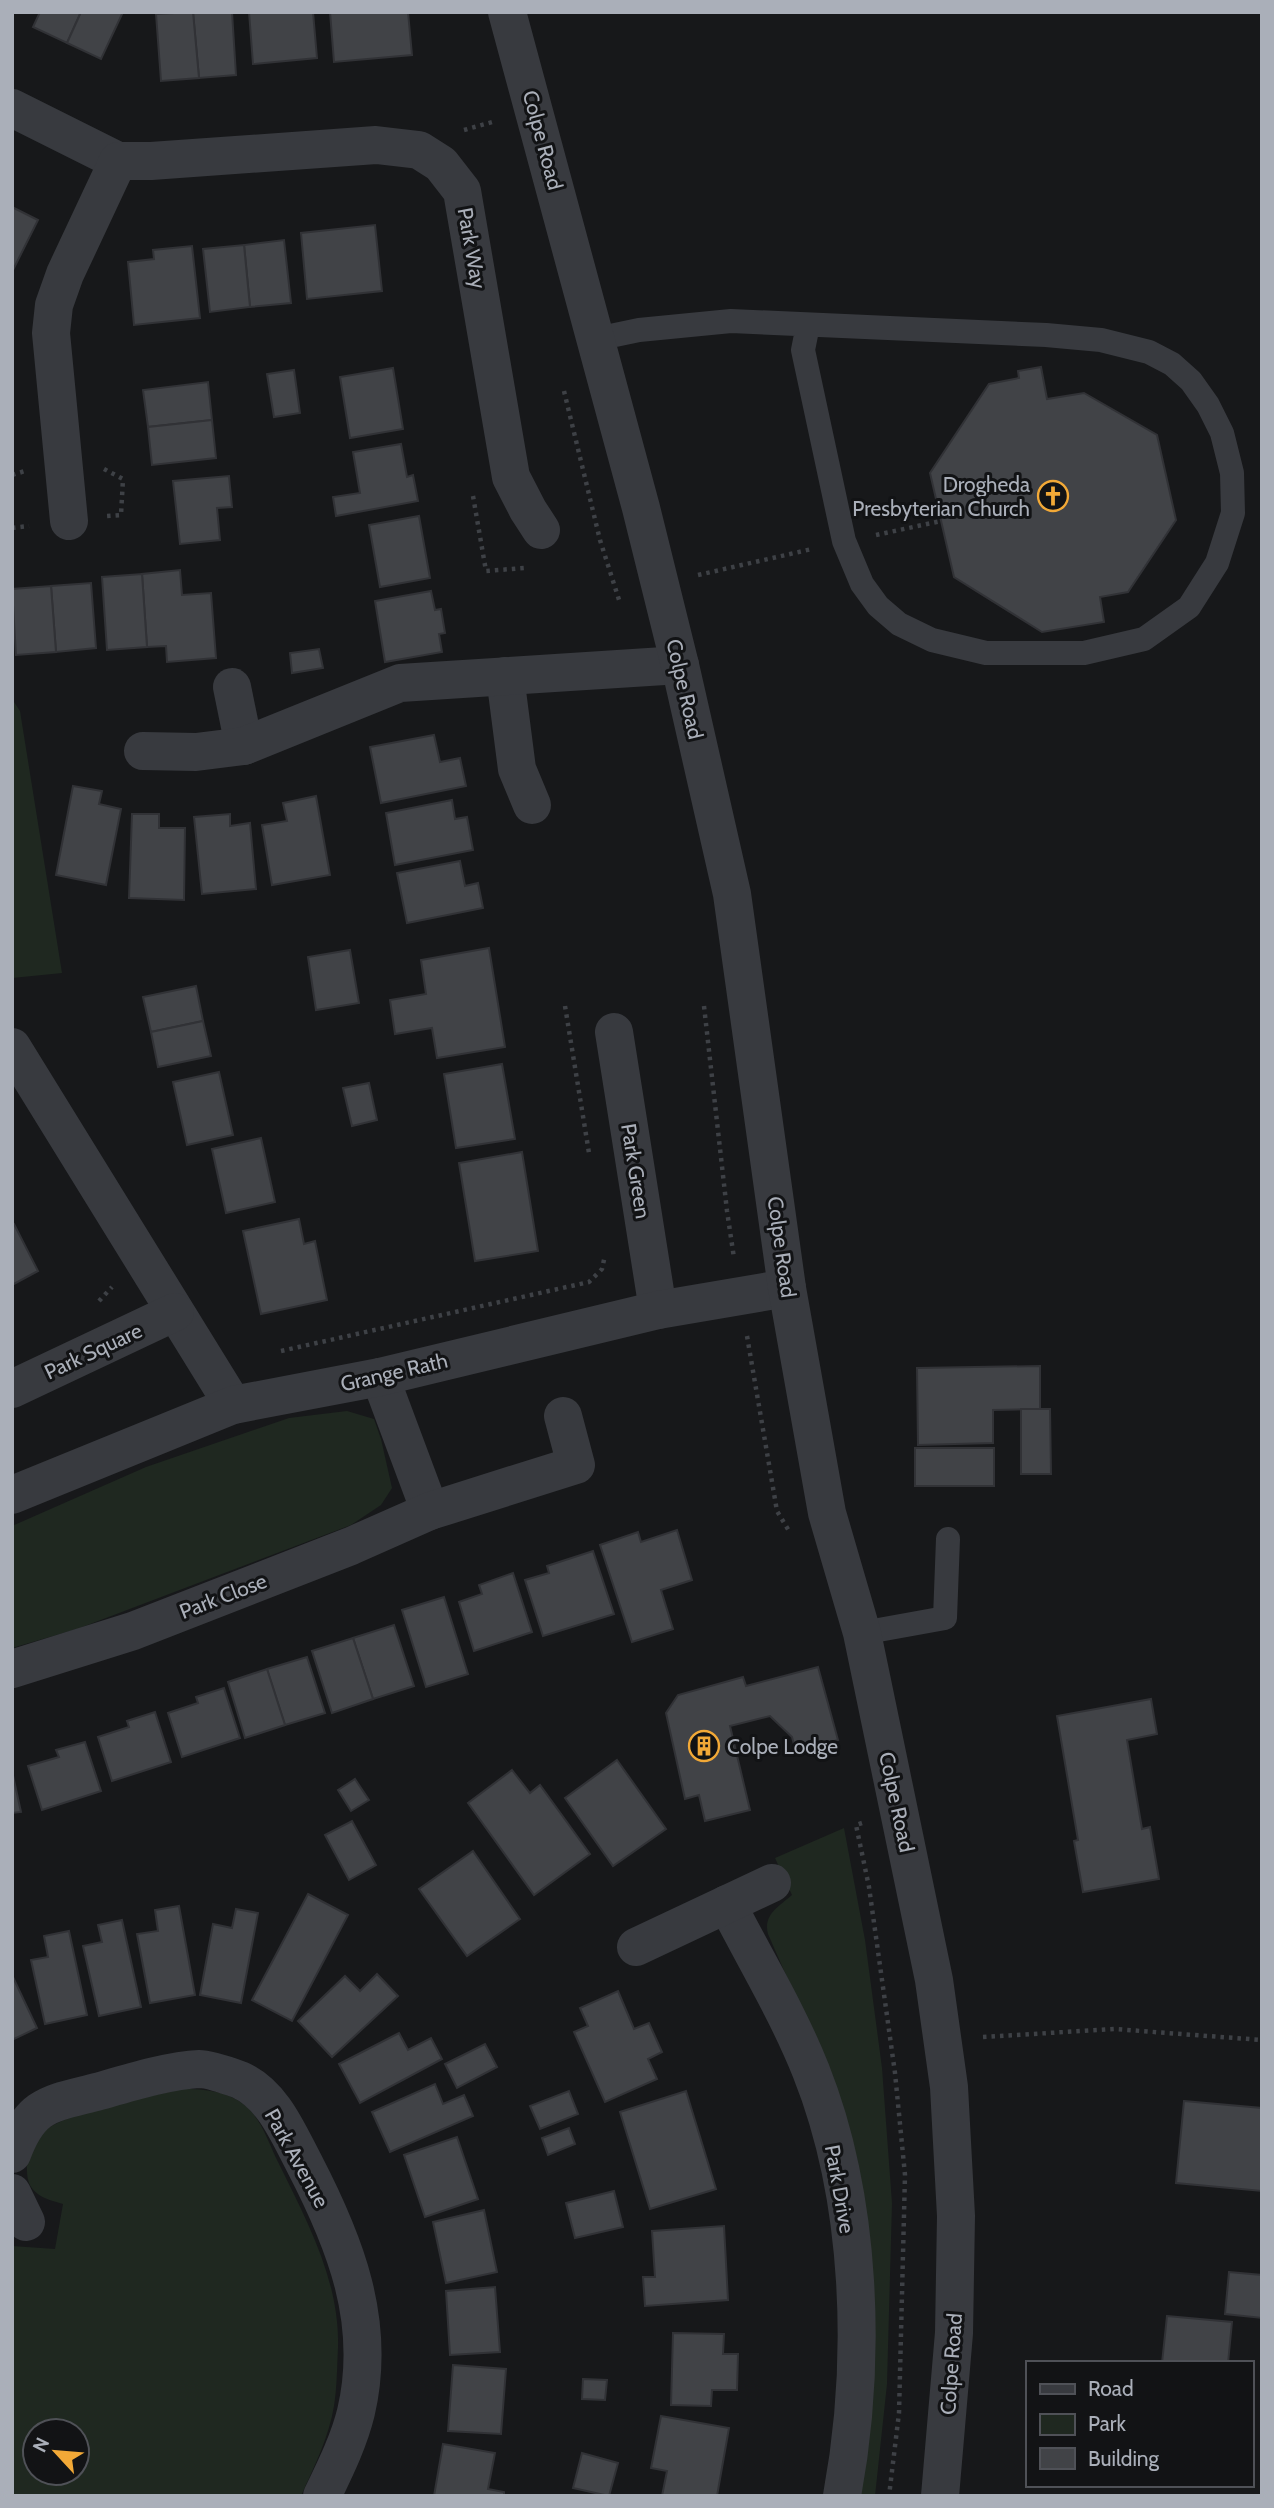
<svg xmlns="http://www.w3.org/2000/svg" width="1274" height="2508" font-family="Cabin,sans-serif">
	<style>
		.green { fill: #1f2820; fill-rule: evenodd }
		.building { fill: #414347; stroke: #313236; stroke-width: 2 }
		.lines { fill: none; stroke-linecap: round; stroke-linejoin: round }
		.path { stroke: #3e4146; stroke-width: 4.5; stroke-dasharray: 3.5 5; stroke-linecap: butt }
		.service { stroke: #383a3f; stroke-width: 24 }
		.minor { stroke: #383a3f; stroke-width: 38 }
		.tertiary { stroke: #383a3f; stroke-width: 38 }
		.labels { text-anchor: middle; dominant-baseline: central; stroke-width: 6; stroke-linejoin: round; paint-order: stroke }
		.street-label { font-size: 21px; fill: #aaafb9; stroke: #121315 }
		.poi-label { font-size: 21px; fill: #aaafb9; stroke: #121315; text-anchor: end }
	</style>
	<rect width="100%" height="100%" fill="#17181a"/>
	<!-- green -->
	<g class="green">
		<polygon points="12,699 20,711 62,973 12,978"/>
		<polygon points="347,1411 374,1419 381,1439 392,1488 381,1505 351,1525 77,1629 12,1648 12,1526 146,1467 289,1418"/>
		<path d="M844 1828 865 1940 882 2068 892 2203 887 2384 875 2496H858L869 2255 858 2162 835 2087 768 1934C763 1915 778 1907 792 1895L775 1858Z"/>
		<path d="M182 2089C205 2089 229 2091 247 2107 262 2121 269 2144 278 2162 307 2221 340 2281 338 2348 337 2367 337 2388 334 2406 329 2437 314 2467 301 2496H12V2246L55 2249 63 2204C45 2199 27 2194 27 2171 26 2157 36 2137 47 2129 74 2110 148 2097 182 2089ZM35 2431H77V2473H35Z"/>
	</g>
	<!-- building -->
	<g class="building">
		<polygon points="40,12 81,12 67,43 33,27"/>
		<polygon points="81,12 123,12 101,59 67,43"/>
		<polygon points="193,12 232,12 236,75 199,78"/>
		<polygon points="193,12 199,78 161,81 156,14"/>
		<polygon points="249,12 313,12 317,58 253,64"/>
		<polygon points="330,12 408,12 412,55 334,62"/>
		<polygon points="12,207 38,220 12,272"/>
		<polygon points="375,225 382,291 307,299 301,233"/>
		<polygon points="284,240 291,303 250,307 244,245"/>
		<polygon points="244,245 250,307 210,312 203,249"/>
		<polygon points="192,246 200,318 134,325 128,262 154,259 153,250"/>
		<polygon points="1041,367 1047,399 1084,393 1157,435 1176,520 1128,592 1100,597 1104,622 1042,632 954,577 930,473 989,384 1019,378 1018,371"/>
		<polygon points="393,368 403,429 350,438 340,377"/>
		<polygon points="294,370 300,413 274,417 267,374"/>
		<polygon points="208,382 212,420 148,427 143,390"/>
		<polygon points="212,420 216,458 152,465 148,427"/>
		<polygon points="401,444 407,477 413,475 418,501 336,516 333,497 360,493 353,452"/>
		<polygon points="229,476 232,507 217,508 220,540 180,544 173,481"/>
		<polygon points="419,516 430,578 380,587 369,525"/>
		<polygon points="180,570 182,595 211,593 216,658 167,662 166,646 147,647 142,574"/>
		<polygon points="142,574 147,647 107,650 102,577"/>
		<polygon points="91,583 96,648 56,652 51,586"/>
		<polygon points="51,586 56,652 16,655 12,589"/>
		<polygon points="431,591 435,610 441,609 445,633 439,634 442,652 385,662 375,601"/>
		<polygon points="319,649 323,668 292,673 290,653"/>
		<polygon points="434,735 440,762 460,758 466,786 381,803 370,747"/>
		<polygon points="73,786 102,791 99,804 121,809 106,885 56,875"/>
		<polygon points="316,796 330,875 272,885 262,825 287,821 283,803"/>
		<polygon points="452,800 455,819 467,817 473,850 395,865 386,813"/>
		<polygon points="132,814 159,814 159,828 185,828 184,900 129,898"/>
		<polygon points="230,814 230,826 250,823 256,889 202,894 194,817"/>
		<polygon points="460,861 465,886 478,883 483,908 407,923 397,873"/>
		<polygon points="489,948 505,1047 437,1058 432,1028 395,1034 390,1000 426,994 421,960"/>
		<polygon points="350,950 359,1003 316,1010 308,957"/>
		<polygon points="196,986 203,1021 151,1032 143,997"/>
		<polygon points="203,1021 211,1056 158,1067 151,1032"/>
		<polygon points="502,1064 515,1139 456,1148 444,1074"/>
		<polygon points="219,1072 233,1135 187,1145 173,1082"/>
		<polygon points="369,1083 377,1120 352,1126 343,1088"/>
		<polygon points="261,1138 275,1202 226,1213 212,1149"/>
		<polygon points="522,1152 538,1251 475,1261 459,1163"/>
		<polygon points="299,1219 304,1244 315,1241 327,1300 261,1314 243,1231"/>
		<polygon points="14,1224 38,1271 12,1285 12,1225"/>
		<polygon points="1040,1366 1040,1409 993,1410 993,1443 918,1445 917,1368"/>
		<polygon points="1021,1409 1050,1409 1051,1474 1021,1474"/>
		<rect x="915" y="1448" width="79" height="38"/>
		<polygon points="677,1530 692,1580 661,1590 673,1629 632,1642 600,1545 638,1532 641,1542"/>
		<polygon points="593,1551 614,1614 543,1636 525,1580 549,1573 547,1566"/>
		<polygon points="513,1573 532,1632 474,1651 459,1602 482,1594 479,1585"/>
		<polygon points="444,1597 468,1674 426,1687 402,1610"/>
		<polygon points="394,1625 414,1686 373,1699 353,1638"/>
		<polygon points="353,1638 373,1699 332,1713 312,1651"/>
		<polygon points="307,1657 325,1713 285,1725 267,1669"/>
		<polygon points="818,1667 838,1740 796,1752 792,1737 770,1716 730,1726 750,1810 705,1821 699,1795 685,1799 666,1713 678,1695 743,1677 746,1686"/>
		<polygon points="267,1669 285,1725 245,1738 228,1682"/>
		<polygon points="224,1688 240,1738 182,1757 168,1713 198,1703 196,1697"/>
		<polygon points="1151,1699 1157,1734 1127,1740 1142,1829 1150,1827 1159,1879 1083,1892 1074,1841 1078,1840 1057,1716"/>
		<polygon points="155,1712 171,1762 112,1781 98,1737 129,1727 127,1721"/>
		<polygon points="85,1742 101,1791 42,1810 28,1766 59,1757 56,1750"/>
		<polygon points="617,1760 666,1829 613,1866 565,1798"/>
		<polygon points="512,1770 530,1793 540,1785 590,1854 534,1895 468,1803"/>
		<polygon points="12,1771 21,1812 12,1813"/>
		<polygon points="355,1779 369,1800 351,1811 338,1790"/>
		<polygon points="352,1821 376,1865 349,1880 325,1835"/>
		<polygon points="473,1851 520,1919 467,1956 419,1889"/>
		<polygon points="308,1894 348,1915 292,2021 252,2000"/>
		<polygon points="179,1906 195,1995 150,2003 137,1934 158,1931 155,1910"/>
		<polygon points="236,1909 258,1913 241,2003 200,1995 213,1924 232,1928"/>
		<polygon points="122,1920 141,2007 99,2016 83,1946 102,1942 98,1925"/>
		<polygon points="69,1931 87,2015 45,2024 31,1960 48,1957 44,1936"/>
		<polygon points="377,1974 398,1996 332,2057 298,2021 345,1976 360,1991"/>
		<polygon points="12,1975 37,2028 12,2040"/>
		<polygon points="618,1991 634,2029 649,2023 662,2052 648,2059 657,2079 605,2102 574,2032 588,2026 580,2008"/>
		<polygon points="399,2033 408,2050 431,2038 442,2059 360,2103 339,2064"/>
		<polygon points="485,2044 497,2067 457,2088 445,2064"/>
		<polygon points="435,2084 443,2104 464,2095 473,2116 390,2152 372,2112"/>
		<polygon points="569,2091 578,2114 540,2129 530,2106"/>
		<polygon points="686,2091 716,2189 650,2209 620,2112"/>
		<polygon points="1184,2101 1262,2108 1262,2191 1176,2183"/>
		<polygon points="569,2128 575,2144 548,2155 542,2138"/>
		<polygon points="457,2137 478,2199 425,2217 404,2155"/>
		<polygon points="614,2191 623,2227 575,2238 566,2203"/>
		<polygon points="484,2210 497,2272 446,2283 433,2222"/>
		<polygon points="724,2226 728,2300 645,2306 643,2277 655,2277 652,2231"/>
		<polygon points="1229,2272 1262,2275 1262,2318 1225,2314"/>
		<polygon points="495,2287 500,2352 450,2355 446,2291"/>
		<polygon points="1167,2316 1232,2322 1228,2363 1162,2363"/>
		<polygon points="673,2333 724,2334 723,2354 738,2354 737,2390 712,2390 711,2406 671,2405"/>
		<polygon points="453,2365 506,2369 501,2434 448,2431"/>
		<polygon points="583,2379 607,2380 605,2400 582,2399"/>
		<polygon points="661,2416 729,2428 717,2496 662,2496 667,2471 651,2468"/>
		<polygon points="443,2444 495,2453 488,2489 504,2492 504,2496 434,2496"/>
		<polygon points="582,2453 618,2463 609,2496 573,2488"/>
	</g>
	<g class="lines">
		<!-- path -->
		<g class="path">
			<polyline points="464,130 496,121"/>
			<polyline points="564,391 600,540 620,603"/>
			<polyline points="104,469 123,479 121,515 107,516"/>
			<polyline points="12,475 25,471"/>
			<polyline points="473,496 486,571 524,568"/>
			<polyline points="12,528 29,526"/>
			<polyline points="876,535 941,521"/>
			<polyline points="698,575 812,549"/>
			<polyline points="565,1006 589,1153"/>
			<polyline points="704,1006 727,1211 734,1258"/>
			<polyline points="99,1301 112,1287"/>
			<polyline points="747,1336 777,1511 789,1531"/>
			<polyline points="281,1351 589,1282 602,1269 605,1255"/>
			<polyline points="862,1823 856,1825 869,1887 895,2073 905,2175 899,2413 889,2496"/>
			<polyline points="983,2037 1114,2029 1262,2040"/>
		</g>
		<!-- service -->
		<g class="service">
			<polyline points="596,339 639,330 731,321 1046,335 1101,340 1149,352 1172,364 1191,381 1208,405 1222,433 1232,473 1233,513 1217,563 1189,607 1144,639 1084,653 986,653 932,640 899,624 878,606 862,584 844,541 803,350 808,325"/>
			<polyline points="862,1633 945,1618 948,1539"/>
		</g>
		<!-- minor -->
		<g class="minor">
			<polyline points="12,108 118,161"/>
			<polyline points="69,521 51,333 54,305 65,274 118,161 151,161 376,145 419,150 441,164 462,191 511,477 528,510 541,530"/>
			<polyline points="505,676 517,769 532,805"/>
			<polyline points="232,687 244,746"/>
			<polyline points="143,751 196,752 244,746 400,683 680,665"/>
			<polyline points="614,1032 658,1310"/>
			<polyline points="12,1047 233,1405"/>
			<polyline points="380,1377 430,1511"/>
			<polyline points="12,1389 175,1312"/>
			<polyline points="12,1495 233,1405 380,1377 658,1310 787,1288"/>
			<polyline points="12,1669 133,1631 351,1546 430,1511 576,1465 563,1416"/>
			<path d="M727 1904C755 1959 788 2013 811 2071 862 2199 867 2361 842 2496"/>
			<polyline points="636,1947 772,1883"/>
			<path d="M12 2154C31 2102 51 2104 100 2091 128 2083 171 2070 199 2069 210 2069 229 2076 240 2080 273 2095 288 2133 304 2163 345 2242 377 2322 356 2412 349 2441 335 2469 322 2496"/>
			<polyline points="12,2193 26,2222"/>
		</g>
		<!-- tertiary -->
		<polyline class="tertiary" points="507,12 641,508 680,665 732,894 787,1288 827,1513 862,1633 934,1980 949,2087 956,2216 954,2333 940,2496"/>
	</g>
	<!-- icons -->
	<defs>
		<g id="church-ring" transform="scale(1.575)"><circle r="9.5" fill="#121315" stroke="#f2a937" stroke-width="1.5"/><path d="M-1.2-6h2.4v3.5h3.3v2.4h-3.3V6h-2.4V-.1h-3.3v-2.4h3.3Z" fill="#f2a937"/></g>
		<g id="building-ring" transform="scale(1.575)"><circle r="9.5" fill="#121315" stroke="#f2a937" stroke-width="1.5"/><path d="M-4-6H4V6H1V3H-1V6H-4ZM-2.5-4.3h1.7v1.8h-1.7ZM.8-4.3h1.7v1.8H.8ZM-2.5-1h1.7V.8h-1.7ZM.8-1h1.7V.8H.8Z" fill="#f2a937"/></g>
	</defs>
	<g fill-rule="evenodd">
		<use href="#church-ring" x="1053" y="496"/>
		<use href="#building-ring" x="704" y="1746"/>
	</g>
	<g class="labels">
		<!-- street labels -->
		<g class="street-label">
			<text transform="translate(543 140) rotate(75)">Colpe Road</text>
			<text transform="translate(472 248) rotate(80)">Park Way</text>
			<text transform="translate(685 689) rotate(77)">Colpe Road</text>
			<text transform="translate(636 1171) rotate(81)">Park Green</text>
			<text transform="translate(782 1247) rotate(82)">Colpe Road</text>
			<text transform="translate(93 1351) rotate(-25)">Park Square</text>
			<text transform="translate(394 1372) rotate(-13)">Grange Rath</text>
			<text transform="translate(223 1596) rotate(-21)">Park Close</text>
			<text transform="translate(897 1802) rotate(78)">Colpe Road</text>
			<text transform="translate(297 2158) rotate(61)">Park Avenue</text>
			<text transform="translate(840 2189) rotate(80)">Park Drive</text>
			<text transform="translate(951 2364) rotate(-86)">Colpe Road</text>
		</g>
		<!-- poi labels -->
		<g class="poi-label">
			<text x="1030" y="484">Drogheda<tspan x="1030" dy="24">Presbyterian Church</tspan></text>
			<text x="727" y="1746" text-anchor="start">Colpe Lodge</text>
		</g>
	</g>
	<!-- border -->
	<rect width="1274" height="2508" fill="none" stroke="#aaafb9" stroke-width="28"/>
	<!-- legend -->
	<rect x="1026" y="2361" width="228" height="126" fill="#121315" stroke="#4f5157" stroke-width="2"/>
	<rect x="1040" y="2384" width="35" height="10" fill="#383a3f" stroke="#4f5157" stroke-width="2"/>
	<text x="1088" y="2396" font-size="21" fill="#aaafb9">Road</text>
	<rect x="1040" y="2414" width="35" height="21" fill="#1f2820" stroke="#4f5157" stroke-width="2"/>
	<text x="1088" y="2431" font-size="21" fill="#aaafb9">Park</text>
	<rect x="1040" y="2448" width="35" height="21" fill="#414347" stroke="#4f5157" stroke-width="2"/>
	<text x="1088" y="2466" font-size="21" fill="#aaafb9">Building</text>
	<!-- north arrow -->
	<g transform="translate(56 2452) rotate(296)"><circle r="33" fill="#121315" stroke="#4f5157" stroke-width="2"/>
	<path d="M0-5L12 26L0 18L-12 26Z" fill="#f2a937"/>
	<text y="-10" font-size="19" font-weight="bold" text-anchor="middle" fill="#aaafb9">N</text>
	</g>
</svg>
